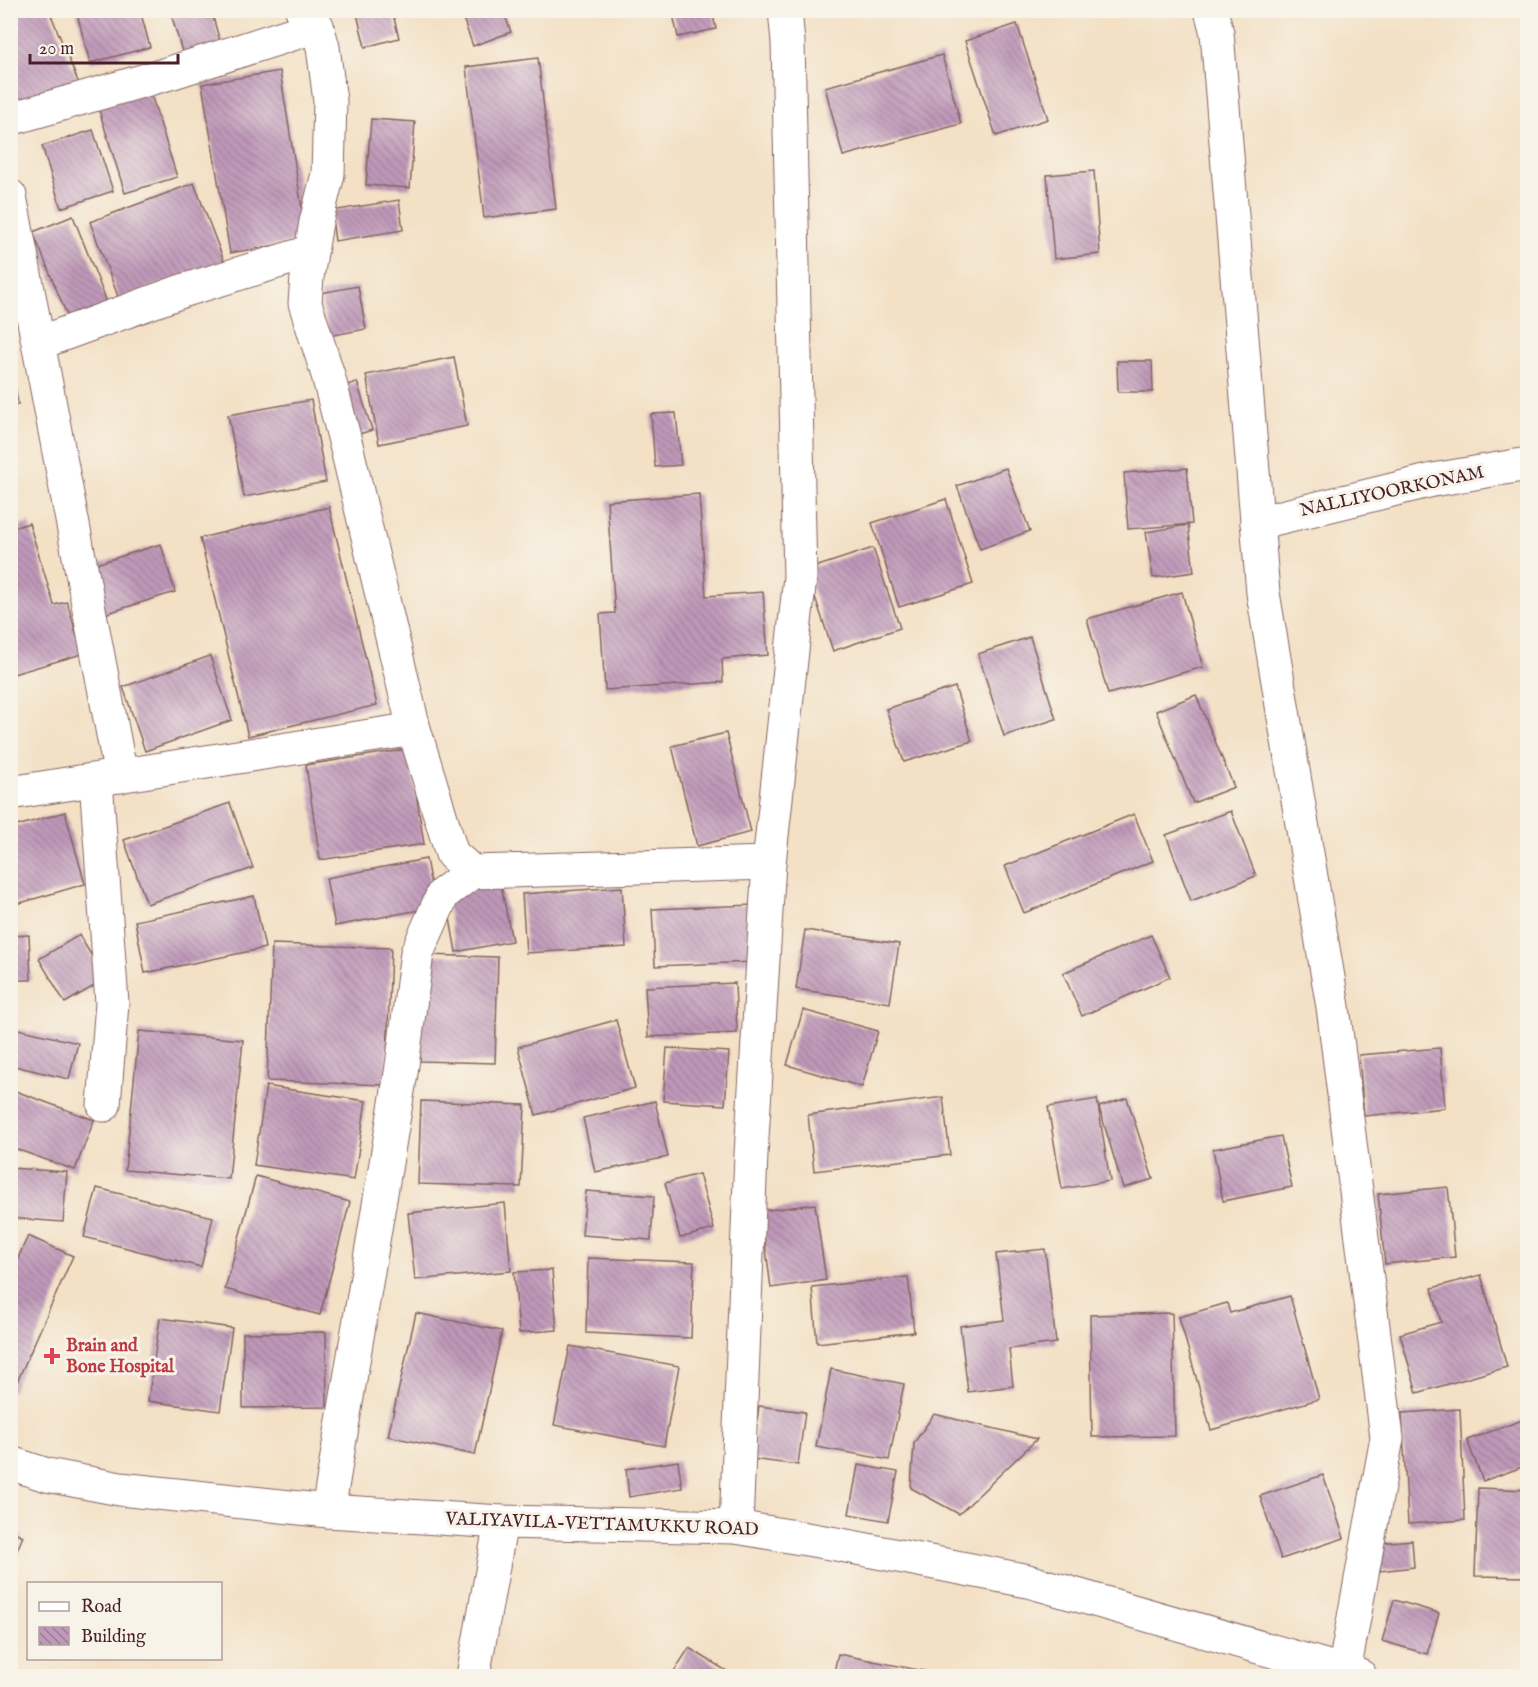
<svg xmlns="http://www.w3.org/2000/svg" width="1538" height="1687" font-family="'IM FELL English',serif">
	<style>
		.building { fill: url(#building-back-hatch) }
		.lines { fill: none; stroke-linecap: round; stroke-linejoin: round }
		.minor-casing { stroke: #856361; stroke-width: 35 }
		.minor { stroke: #fff; stroke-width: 33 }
		.health-dot { fill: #e0444e; stroke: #f7f3e8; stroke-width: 2 }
		.labels { text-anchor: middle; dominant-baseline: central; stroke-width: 6; stroke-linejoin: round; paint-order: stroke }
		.street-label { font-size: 18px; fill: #4a1f2b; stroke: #f7f3e8 }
		.health-label { font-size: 18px; font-weight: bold; fill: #be3a42; stroke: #f7f3e8; text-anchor: start }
	</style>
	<defs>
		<pattern id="building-back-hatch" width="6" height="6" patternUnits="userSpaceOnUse" patternTransform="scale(1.5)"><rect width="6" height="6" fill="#bf99b9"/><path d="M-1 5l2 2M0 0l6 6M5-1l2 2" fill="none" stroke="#9d7c97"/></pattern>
	</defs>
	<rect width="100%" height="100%" fill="#f7f3e8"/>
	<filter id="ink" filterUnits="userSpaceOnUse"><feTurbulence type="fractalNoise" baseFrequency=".0167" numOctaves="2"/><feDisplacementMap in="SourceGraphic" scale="12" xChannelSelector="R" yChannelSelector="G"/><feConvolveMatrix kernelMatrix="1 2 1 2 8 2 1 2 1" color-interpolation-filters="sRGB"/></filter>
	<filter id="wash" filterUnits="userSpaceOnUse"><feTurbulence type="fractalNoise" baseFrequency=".008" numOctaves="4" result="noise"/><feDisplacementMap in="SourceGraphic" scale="24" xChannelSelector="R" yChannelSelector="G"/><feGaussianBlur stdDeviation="1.35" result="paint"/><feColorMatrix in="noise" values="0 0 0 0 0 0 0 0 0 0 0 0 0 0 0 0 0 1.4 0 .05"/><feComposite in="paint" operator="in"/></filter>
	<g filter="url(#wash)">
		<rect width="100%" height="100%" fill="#f3e0c5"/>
		<g id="blocks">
			<!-- building -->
			<g class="building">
				<polygon points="15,10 49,10 79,84 16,110 10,98 10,12"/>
				<polygon points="76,10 140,10 150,47 90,63"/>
				<polygon points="170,10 211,10 223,52 185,62"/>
				<polygon points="356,10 392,10 399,38 365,47"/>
				<polygon points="460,10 503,10 511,32 473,46"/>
				<polygon points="672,10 712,10 716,29 678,37"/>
				<polygon points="1017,24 1048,119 996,136 965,41"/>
				<polygon points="942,55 961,124 843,156 825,87"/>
				<polygon points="538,58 556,209 484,218 466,67"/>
				<polygon points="280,71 307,240 230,253 202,84"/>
				<polygon points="150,91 177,177 125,193 98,107"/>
				<polygon points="371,119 415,122 410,188 366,185"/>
				<polygon points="93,130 113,191 61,208 42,146"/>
				<polygon points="1094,171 1100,254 1054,259 1047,175"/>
				<polygon points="194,183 224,261 119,299 90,222"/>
				<polygon points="399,200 403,230 335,241 331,211"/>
				<polygon points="73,216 110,310 71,325 33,232"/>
				<polygon points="358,286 366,329 329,336 320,293"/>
				<polygon points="454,357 467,426 379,444 366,375"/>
				<polygon points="1117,361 1152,361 1153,392 1118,392"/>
				<polygon points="10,365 12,365 18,404 10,406"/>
				<polygon points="357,382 372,430 350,437 335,389"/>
				<polygon points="311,400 326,482 244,497 228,415"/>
				<polygon points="676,413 681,465 655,467 651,414"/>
				<polygon points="1006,468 1030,531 980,549 957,486"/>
				<polygon points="1187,468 1192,524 1128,529 1124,473"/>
				<polygon points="699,494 706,596 763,592 768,655 722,659 723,682 605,690 600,614 615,613 607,501"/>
				<polygon points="946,499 973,584 899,607 872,523"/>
				<polygon points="329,507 377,705 248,736 200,538"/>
				<polygon points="29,523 54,605 67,602 82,654 10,675 10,529"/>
				<polygon points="1188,525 1194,572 1153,578 1146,532"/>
				<polygon points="161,544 175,592 98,616 83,568"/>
				<polygon points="873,548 900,628 833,651 806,570"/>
				<polygon points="1182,592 1203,667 1108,694 1087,619"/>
				<polygon points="1030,637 1056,719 1004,736 978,654"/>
				<polygon points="210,656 232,720 145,751 123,687"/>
				<polygon points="955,687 972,741 904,762 886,709"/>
				<polygon points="1196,695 1234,787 1193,803 1156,711"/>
				<polygon points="726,733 751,832 697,846 672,746"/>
				<polygon points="409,749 424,844 320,860 306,765"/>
				<polygon points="230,803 253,868 147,904 124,840"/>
				<polygon points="1231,811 1256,876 1191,901 1166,835"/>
				<polygon points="65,812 85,884 10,906 10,828"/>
				<polygon points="1134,814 1153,861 1024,913 1005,866"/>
				<polygon points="426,859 435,907 335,926 326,878"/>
				<polygon points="501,885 512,941 456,952 446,896"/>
				<polygon points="622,887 626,947 526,953 522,894"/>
				<polygon points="254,896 265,948 145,973 135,921"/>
				<polygon points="753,905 755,962 655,966 652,909"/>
				<polygon points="805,930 899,944 890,1003 796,989"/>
				<polygon points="29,935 31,980 10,980 10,936"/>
				<polygon points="79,935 106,979 65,1003 39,959"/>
				<polygon points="1151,935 1170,977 1082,1016 1063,973"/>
				<polygon points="272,944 391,948 386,1085 267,1081"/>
				<polygon points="423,955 498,957 495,1063 420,1061"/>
				<polygon points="735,983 737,1033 648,1037 645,987"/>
				<polygon points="803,1010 878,1031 862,1087 787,1065"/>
				<polygon points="616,1020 635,1088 536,1115 518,1047"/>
				<polygon points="18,1029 78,1043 69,1079 10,1065"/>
				<polygon points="139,1031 243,1040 229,1179 125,1170"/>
				<polygon points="667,1048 729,1052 725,1105 663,1101"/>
				<polygon points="1440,1048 1445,1108 1364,1116 1359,1055"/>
				<polygon points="266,1086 366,1101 354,1180 254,1165"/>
				<polygon points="10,1089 94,1120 75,1170 10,1147"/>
				<polygon points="943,1097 950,1155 814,1171 808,1115"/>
				<polygon points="1127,1098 1153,1179 1123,1188 1099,1107"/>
				<polygon points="1097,1099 1110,1181 1062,1189 1048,1107"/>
				<polygon points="421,1101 525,1105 521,1187 418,1184"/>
				<polygon points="655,1101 668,1157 595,1172 583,1118"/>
				<polygon points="1281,1136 1292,1187 1223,1201 1213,1149"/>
				<polygon points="10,1168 67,1172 63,1222 10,1218"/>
				<polygon points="699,1174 714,1229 680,1238 665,1183"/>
				<polygon points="256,1176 350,1202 320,1315 225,1289"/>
				<polygon points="1448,1187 1455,1257 1385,1264 1378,1194"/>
				<polygon points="97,1188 213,1217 201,1267 84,1237"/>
				<polygon points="586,1191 654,1196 651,1240 582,1235"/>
				<polygon points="505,1203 511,1271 415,1280 408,1213"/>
				<polygon points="815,1204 826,1280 771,1288 761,1211"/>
				<polygon points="28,1236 73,1256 13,1391 10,1390 10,1276"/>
				<polygon points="1045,1249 1056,1343 1009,1349 1013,1386 968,1392 960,1326 1004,1320 996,1254"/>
				<polygon points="588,1258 694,1262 691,1338 586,1333"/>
				<polygon points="552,1270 557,1330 519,1333 514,1272"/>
				<polygon points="1481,1275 1507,1367 1417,1393 1400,1334 1441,1322 1432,1288"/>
				<polygon points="908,1277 914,1332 817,1343 812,1287"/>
				<polygon points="1290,1296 1319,1399 1211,1430 1179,1317 1227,1303 1230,1313"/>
				<polygon points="416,1313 502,1331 475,1455 388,1436"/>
				<polygon points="1172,1313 1175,1436 1092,1437 1090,1315"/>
				<polygon points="160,1318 232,1328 220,1411 148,1401"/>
				<polygon points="326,1332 327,1407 243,1408 243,1333"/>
				<polygon points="570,1346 679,1366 664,1446 554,1425"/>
				<polygon points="831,1369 904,1384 889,1460 816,1447"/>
				<polygon points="759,1406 805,1412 798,1465 752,1459"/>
				<polygon points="1460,1409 1465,1520 1408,1524 1402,1413"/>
				<polygon points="934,1414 1037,1439 959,1514 911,1488 914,1443"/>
				<polygon points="1528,1418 1528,1465 1483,1481 1467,1440"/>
				<polygon points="678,1461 682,1488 629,1497 626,1469"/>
				<polygon points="858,1465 898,1472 888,1521 849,1514"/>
				<polygon points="1323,1475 1344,1538 1281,1559 1260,1496"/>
				<polygon points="1478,1488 1528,1490 1528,1577 1475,1576"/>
				<polygon points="10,1530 23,1536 11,1565 10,1565"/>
				<polygon points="1412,1540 1414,1567 1380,1571 1378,1543"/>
				<polygon points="1394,1600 1439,1613 1427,1654 1382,1641"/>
				<polygon points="689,1648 735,1676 671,1676"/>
				<polygon points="838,1654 944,1675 944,1676 833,1676"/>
			</g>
		</g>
	</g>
	<g filter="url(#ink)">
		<use href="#blocks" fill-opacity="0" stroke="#856361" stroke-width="1.5"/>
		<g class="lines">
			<!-- minor casing -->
			<g class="minor-casing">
				<g id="minor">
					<polyline points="302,10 317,26 323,47 330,101 328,174 316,222 307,277 305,303 328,375 346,445 414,729 452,854 472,872 769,863"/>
					<polyline points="1211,10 1217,33 1263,593 1333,1007 1387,1438 1344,1672"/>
					<polyline points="10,119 170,73 317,26"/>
					<polyline points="10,196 121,776"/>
					<polyline points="39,343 182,291 310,252"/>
					<polyline points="1257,523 1433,480 1528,464"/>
					<polyline points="96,780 112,1003 104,1105"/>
					<polyline points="10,793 414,729"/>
					<polyline points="10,1463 47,1475 120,1489 328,1511 501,1522 736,1527 836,1544 1028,1581 1360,1676"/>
					<polyline points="328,1511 401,1073 417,953 443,894 472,872"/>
					<polyline points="736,1527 751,1154 769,863 800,577 788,42 785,10"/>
					<polyline points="473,1676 501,1522"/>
				</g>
			</g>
			<!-- minor -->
			<use href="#minor" class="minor"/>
		</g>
	</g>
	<!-- markers -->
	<path class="health-dot" d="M49 1347h6v6h6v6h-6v6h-6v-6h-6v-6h6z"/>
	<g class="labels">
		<!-- street labels -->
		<g class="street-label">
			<text transform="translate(1392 492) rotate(-12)">NALLIYOORKONAM</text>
			<text transform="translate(602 1525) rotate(2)">VALIYAVILA-VETTAMUKKU ROAD</text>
		</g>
		<!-- health labels -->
		<g class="health-label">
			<text x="66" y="1346">Brain and<tspan x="66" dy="21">Bone Hospital</tspan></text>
		</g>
	</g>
	<!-- margin -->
	<rect width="1538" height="1687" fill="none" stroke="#f7f3e8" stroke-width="36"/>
	<!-- legend -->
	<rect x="27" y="1582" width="195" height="78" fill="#f7f3e8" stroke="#b29e9c" stroke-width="1.5"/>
	<rect x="39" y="1602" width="30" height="9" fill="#ffffff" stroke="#b29e9c" stroke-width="1.5"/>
	<text x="81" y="1612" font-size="18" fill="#4a1f2b">Road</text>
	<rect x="39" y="1627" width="30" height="18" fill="url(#building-back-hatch)" stroke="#b29e9c" stroke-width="1.5"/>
	<text x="81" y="1642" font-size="18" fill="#4a1f2b">Building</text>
	<!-- scale -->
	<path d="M30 54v9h148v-9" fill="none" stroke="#4a1f2b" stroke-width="3"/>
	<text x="39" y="54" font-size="18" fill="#4a1f2b" stroke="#f7f3e8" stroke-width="4.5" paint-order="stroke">20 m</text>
</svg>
